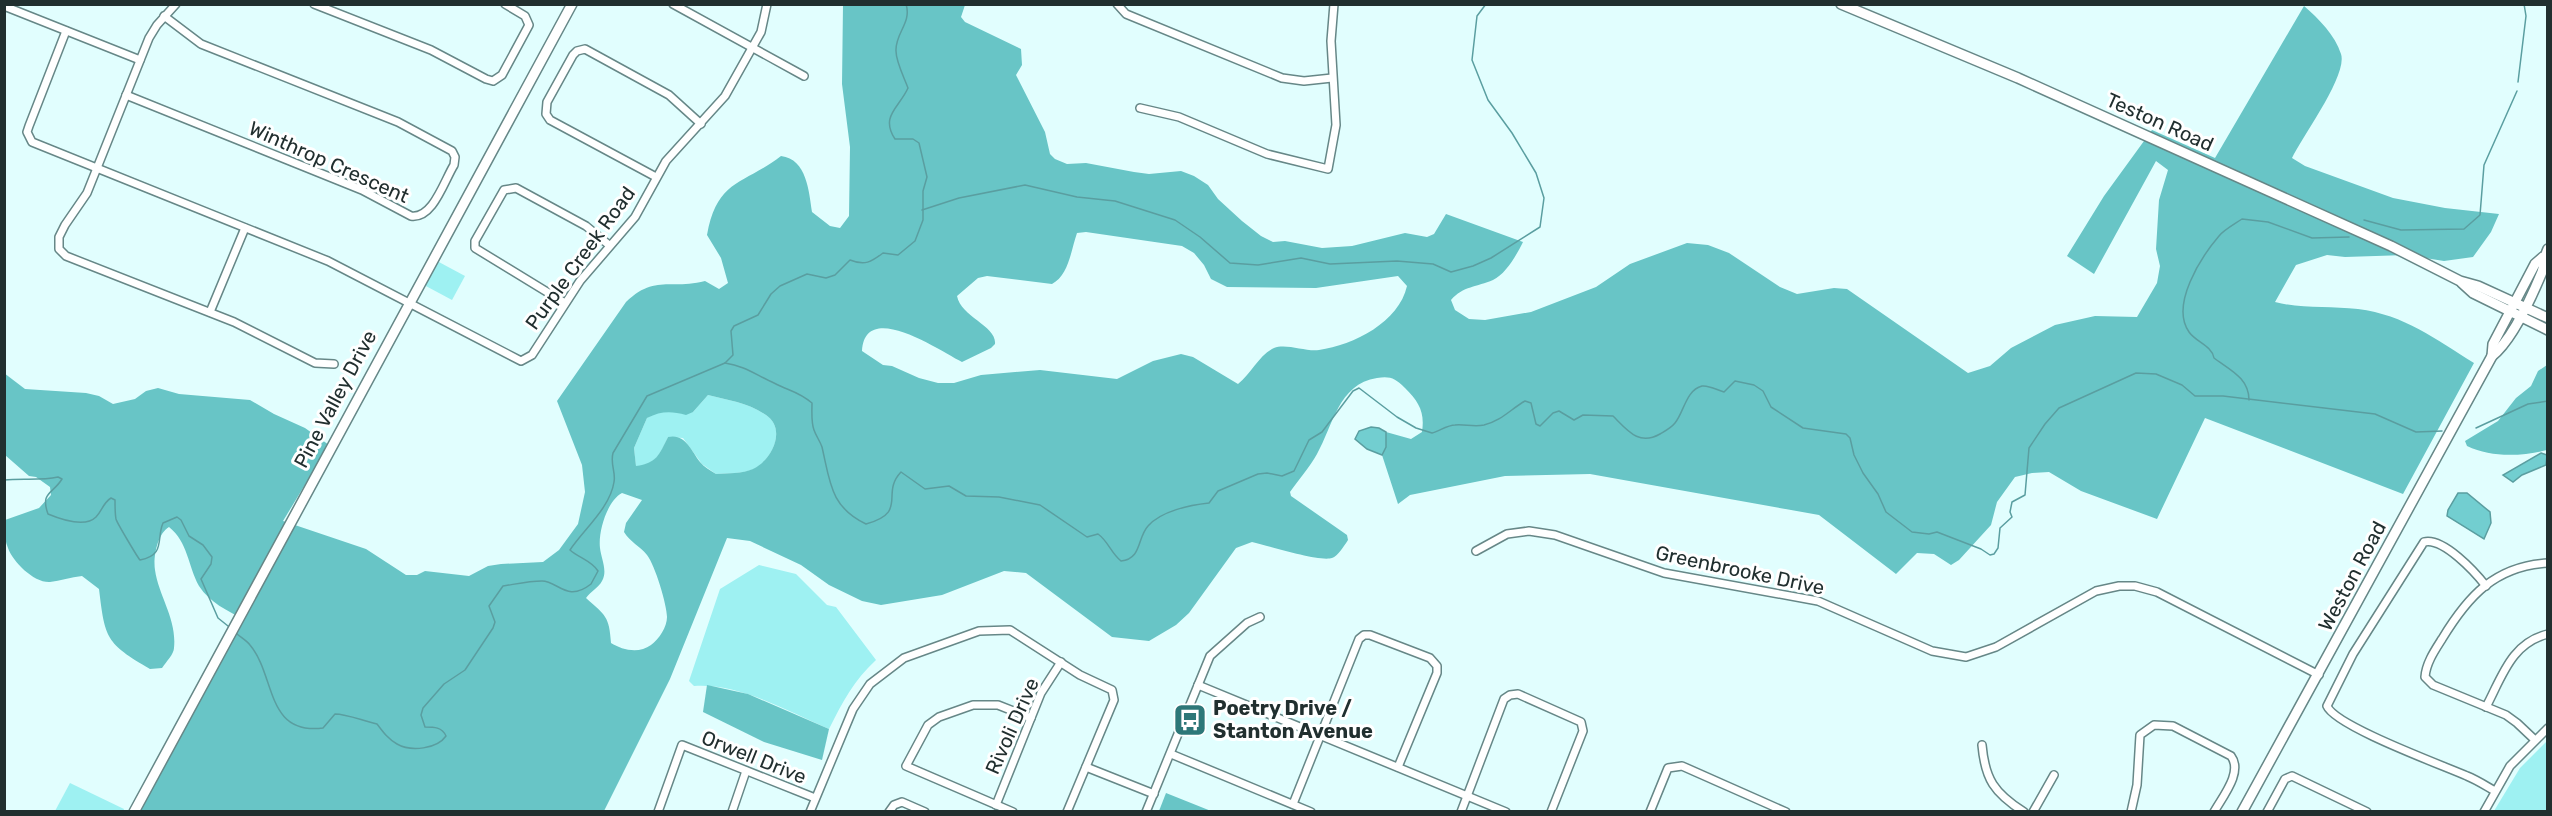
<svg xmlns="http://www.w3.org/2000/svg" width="2552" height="816" font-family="Rubik,sans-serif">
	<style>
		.green { fill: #9ef1f2 }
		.forest { fill: #68c5c6; fill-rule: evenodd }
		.water { fill: #72ced0; stroke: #5a9ea0; stroke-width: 1.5 }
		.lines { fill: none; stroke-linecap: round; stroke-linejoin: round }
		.stream { stroke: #5a9ea0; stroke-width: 1.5 }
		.street-casing { stroke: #668787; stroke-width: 10 }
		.secondary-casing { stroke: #668787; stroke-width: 12 }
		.street { stroke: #fff; stroke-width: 7 }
		.secondary { stroke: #fff; stroke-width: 9 }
		.labels { text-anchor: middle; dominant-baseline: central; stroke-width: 6; stroke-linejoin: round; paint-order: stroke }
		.street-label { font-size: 20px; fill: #212f2f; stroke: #fff }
		.poi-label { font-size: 20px; font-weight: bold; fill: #212f2f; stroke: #fff; text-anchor: start }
	</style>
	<rect width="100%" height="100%" fill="#e1fefe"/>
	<!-- green -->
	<g class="green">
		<polygon points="437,261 465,276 452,300 424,285"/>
		<path d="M708 395C728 400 749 403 766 415 787 429 772 460 754 469 743 474 728 473 716 474L702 464 683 438 668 437C659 456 657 463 636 467L634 448 647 418 658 412H693Z"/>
		<path d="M759 565 796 574 827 605 836 607 876 660C854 680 842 703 829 729 787 711 740 683 694 686L689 681 720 589Z"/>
		<polygon points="2547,741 2547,811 2494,811 2520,768"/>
		<polygon points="70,783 124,809 123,812 55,811"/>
	</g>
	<!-- forest -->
	<g class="forest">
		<path d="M843 5H965L961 17 965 22 1021 49 1022 65 1016 75 1045 132 1050 154 1055 159 1067 164 1086 163 1134 172 1149 174 1181 171 1194 176 1208 185 1218 199 1242 221 1261 236 1273 242 1285 241 1322 248 1352 246 1405 233 1427 237 1434 234 1446 214 1523 242C1517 254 1506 274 1493 280 1477 287 1463 286 1451 300L1455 310 1469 319 1485 320 1531 312 1596 287 1630 264 1687 243 1708 245 1729 253 1780 287 1797 294 1834 288 1847 289 1968 373 1990 366 2011 348 2055 325 2095 316 2137 317 2157 283 2160 266 2156 249 2159 200 2168 170 2156 161 2094 274 2067 256 2104 196 2152 130 2215 158 2304 6C2319 19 2335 35 2341 54 2348 75 2302 137 2292 158L2305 166 2393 198 2445 208 2499 214 2491 232 2473 257 2444 261 2406 255 2345 257 2327 255 2296 265 2275 302C2302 309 2330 306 2358 309 2405 315 2435 339 2474 363L2403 494 2205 418 2157 519 2081 491 2049 472 2032 473 2015 477 1997 502 1991 525 1959 560 1951 565 1934 554 1917 553 1896 574 1819 515 1590 474 1505 476 1410 495 1398 504 1382 455 1386 447V432L1411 439 1422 432C1425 412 1419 402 1405 388 1395 378 1390 376 1377 378 1338 384 1333 426 1317 454 1310 467 1299 479 1290 492L1291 496 1347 535 1348 540C1344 546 1338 556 1332 558 1319 562 1269 546 1252 542L1236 548 1189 613 1176 625 1149 641 1112 637 1026 573 1004 571 942 595 881 605 862 601 829 585 801 565 750 541 727 538 670 679 604 811H139L244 620C227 610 210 603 199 586 188 566 188 542 169 527 157 534 153 558 155 570 159 597 177 619 174 648 174 654 166 662 162 668L150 669C106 643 105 639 99 589L82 576C71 577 60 581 50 582 34 583 13 562 8 548 4 539 5 530 5 520L39 508 51 495 50 487 36 477 29 476 5 455 4 373 25 389 86 393 99 396 113 404 135 399 146 391 158 388 179 394 250 400 274 414 305 428 329 445 283 521 366 549 406 575H417L425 571 469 576 488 566 501 564 543 562 559 550 578 524 585 492 582 465 557 401 626 302C655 274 671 290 705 281L719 289 728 283 721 258 707 235C717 179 743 185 781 156 807 159 809 192 812 212L830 226 840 228 849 216 850 147 842 84ZM1086 232 1182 246 1194 253 1204 265 1211 279 1227 287 1316 288 1398 276 1407 286C1399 322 1354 345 1319 350 1306 352 1286 343 1274 348 1259 355 1251 374 1238 384L1193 357 1181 354 1153 361 1117 379 1040 370 981 375 954 383H938L919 378 892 366 883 365 862 351C865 299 940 351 962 362L991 348 995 344C997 326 961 317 957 296L978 278 987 276 1052 284C1069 275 1071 250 1077 233ZM708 395C728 400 749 403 766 415 787 429 772 460 753 469 742 474 728 473 716 474 710 470 704 467 700 462 691 450 685 433 668 437 659 455 657 463 636 466L634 448 647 418C661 411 671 411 686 415L693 412ZM622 493 642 500 626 523 624 532C630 542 640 546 647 555 655 565 667 605 667 617 667 627 659 639 651 645 639 654 622 650 611 643 609 616 606 616 586 598 591 591 599 587 602 581 608 571 601 558 600 548 598 532 607 501 622 493Z"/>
		<path d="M2547 365V450C2522 456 2492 458 2467 446L2465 441 2498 421 2516 398 2531 386 2538 371Z"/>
		<polygon points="707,685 748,694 829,729 822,760 764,742 703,712"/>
		<polygon points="1166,793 1211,811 1159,811"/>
	</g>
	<!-- water -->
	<g class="water">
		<polygon points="1371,427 1379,428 1386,432 1386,447 1382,455 1367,449 1355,439 1359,431"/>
		<polygon points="2541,453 2547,455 2546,465 2522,475 2513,482 2503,475"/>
		<polygon points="2458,493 2467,493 2490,512 2491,523 2484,539 2447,516 2448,510"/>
	</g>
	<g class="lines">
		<!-- stream -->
		<g class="stream">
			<polyline points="2518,82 2526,16 2524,4"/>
			<polyline points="922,210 959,198 1025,185 1077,197 1115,201 1175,220 1200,237 1230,263 1258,265 1301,258 1330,264 1397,261 1433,264 1451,272 1473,266 1491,258 1540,227 1544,198 1536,173 1512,133 1488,100 1472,60 1477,16 1486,4"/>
			<polyline points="2364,220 2401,230 2464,229 2480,215 2484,165 2517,91"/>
			<path d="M725 363C745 366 756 375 774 383 789 391 798 391 812 403 812 411 811 422 814 430 816 436 820 441 822 447 830 481 830 507 866 524 909 512 880 494 901 472L925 489 949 486 966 496 999 497 1040 505 1087 537 1098 534C1108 541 1111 553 1121 561 1142 559 1137 538 1148 526 1161 511 1190 505 1209 503L1218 491 1258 474 1267 473 1282 476 1294 471 1309 440 1322 432 1353 391 1359 388 1397 417 1416 428 1432 433C1439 431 1448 425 1455 425 1464 424 1474 427 1484 425 1501 421 1511 409 1525 401L1531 403 1536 424 1540 426 1553 413 1559 411 1574 420 1583 415 1613 416C1628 431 1639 446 1660 434 1665 431 1671 428 1675 423 1684 412 1686 390 1702 386 1709 385 1717 390 1724 392L1735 381 1754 385 1763 391 1771 407 1803 428 1846 434 1850 438 1854 455 1863 473 1878 494 1886 512 1912 532 1929 534 1937 532 1981 549 1990 555 1994 554 1998 548 2000 528 2012 517 2010 512 2012 502 2025 495 2029 448 2045 424 2059 408 2136 373 2156 374 2182 385 2195 396H2223L2375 414 2416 432 2442 431"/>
			<path d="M2249 400C2249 378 2230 370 2214 358 2212 346 2196 342 2189 332 2170 305 2201 257 2219 236 2225 229 2235 224 2242 219L2268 222 2312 238 2349 237"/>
			<polyline points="2476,428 2528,404 2548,401"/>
			<path d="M4 480C23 478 40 481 58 477L62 479C53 494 40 492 48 514 60 519 85 528 96 517 102 511 103 503 111 498L115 500C115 506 115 514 116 519 117 523 138 558 140 560 166 555 156 539 163 523L177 517 181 520 189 536 203 545 212 557 211 564 201 579 218 618 228 626"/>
			<path d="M236 633C240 637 246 640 250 645 276 676 265 735 323 728L335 714C347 714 363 721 377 724 383 732 388 739 397 744 411 752 437 749 446 736 442 727 434 727 425 727L421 715 423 708 444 684 465 670 493 628 495 622 489 606 503 586C516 584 529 581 542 581 558 581 567 603 591 584L598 571C592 561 579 558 570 550 584 529 610 508 614 482 616 472 610 464 613 453L647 396 725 363 733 355 731 331 734 326 758 315 771 294 780 286 807 274 826 278 835 275 850 260C865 266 871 262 883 253L898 255 915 241 923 220V191L927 177 919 143 913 139H895C880 116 899 108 908 88 904 77 896 62 896 51 895 33 912 23 906 4"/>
		</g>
		<!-- street casing -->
		<g class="street-casing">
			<g id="street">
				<polyline points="176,4 157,25 149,38 87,193 65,225 59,237 59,249 66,256 234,322 315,363 334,364"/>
				<polyline points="314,4 431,50 486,79 493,81 502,75 529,25 525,16 505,4"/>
				<polyline points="673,4 804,76"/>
				<polyline points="1117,4 1126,14 1282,78 1304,81 1332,78"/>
				<polyline points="4,6 140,60"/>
				<polyline points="66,31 29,126 27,132 32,142 328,261 521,361 532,355 580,281 635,217 666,161 725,96 761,32 767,4"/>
				<path d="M126 95 362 190 411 216C433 219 444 181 454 165L455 157 452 151 398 122 201 44 164 16"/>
				<polyline points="1140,108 1179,117 1267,154 1328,169 1336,125 1331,41 1334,4"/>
				<polyline points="656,177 550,120 546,114 547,102 573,55 577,51 585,49 669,95 701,124"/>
				<polyline points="565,303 475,248 475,241 504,190 516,188 586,226 609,245"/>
				<polyline points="210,312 245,228"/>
				<polyline points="1476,551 1507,534 1529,531 1555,535 1664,573 1818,601 1932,651 1966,657 1996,647 2096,591 2119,586 2135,586 2157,592 2319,675"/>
				<path d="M2486 586C2475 572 2443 537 2424 542L2353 654 2327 706C2335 726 2442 765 2467 776 2477 780 2486 786 2495 791"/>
				<polyline points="1198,685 1506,812"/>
				<path d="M2486 707C2502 677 2511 643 2548 634"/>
				<path d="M2535 740 2517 723 2506 715 2433 685 2425 677C2426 663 2435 650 2442 639 2468 596 2495 566 2548 563"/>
				<path d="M1982 745C1985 779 1994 793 2024 812"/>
				<polyline points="1171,754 1311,812"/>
				<polyline points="1086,767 1154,794"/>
				<polyline points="1293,804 1359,639 1364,635 1370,635 1430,658 1437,666 1437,673 1398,767"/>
				<polyline points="996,805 1041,693 1061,662"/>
				<polyline points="658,812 682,745 815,798"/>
				<polyline points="732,812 746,771"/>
				<polyline points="810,812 853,709 870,684 904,658 979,631 1010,630 1080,675 1112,690 1114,700 1067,812"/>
				<polyline points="889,812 894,805 902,802 925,812"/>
				<polyline points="1013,812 906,766 928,725 939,717 973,705 998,705 1031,718"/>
				<polyline points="1146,812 1210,656 1247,623 1260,617"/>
				<polyline points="1461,812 1504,699 1510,695 1518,694 1581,722 1583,731 1551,812"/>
				<polyline points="1650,812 1668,768 1682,766 1786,812"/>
				<polyline points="2033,812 2054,775"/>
				<path d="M2131 812 2137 785 2140 735 2154 725 2173 726 2231 756C2243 772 2223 796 2214 812"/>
				<polyline points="2267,812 2285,779 2292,776 2367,812"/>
				<polyline points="2484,812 2510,766 2548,728"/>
			</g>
		</g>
		<!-- secondary casing -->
		<g class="secondary-casing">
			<g id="secondary">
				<polyline points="1841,4 2018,78 2391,246 2460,281 2478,286 2548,318"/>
				<polyline points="2462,283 2473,293 2548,330"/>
				<polyline points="2492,356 2493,344 2535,264 2543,257"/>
				<polyline points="134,812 572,4"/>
				<path d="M2242 812 2492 356C2512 340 2532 296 2542 272 2545 264 2544 257 2548 249"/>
			</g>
		</g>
		<!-- street -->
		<use href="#street" class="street"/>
		<!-- secondary -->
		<use href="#secondary" class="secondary"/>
	</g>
	<!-- icons -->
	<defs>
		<g id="bus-square" transform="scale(1.725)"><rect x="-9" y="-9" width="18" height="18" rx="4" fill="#2d7778" stroke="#fff"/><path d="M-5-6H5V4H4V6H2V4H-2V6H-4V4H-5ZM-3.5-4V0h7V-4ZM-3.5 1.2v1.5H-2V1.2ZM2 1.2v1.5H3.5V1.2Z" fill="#fff"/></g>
	</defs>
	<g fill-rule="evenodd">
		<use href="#bus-square" x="1190" y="720"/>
	</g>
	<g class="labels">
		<!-- street labels -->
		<g class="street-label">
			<text transform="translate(2160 122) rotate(24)">Teston Road</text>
			<text transform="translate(329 162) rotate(24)">Winthrop Crescent</text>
			<text transform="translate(580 258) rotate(-54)">Purple Creek Road</text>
			<text transform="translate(335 399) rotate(-62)">Pine Valley Drive</text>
			<text transform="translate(1740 570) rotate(12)">Greenbrooke Drive</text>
			<text transform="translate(2352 576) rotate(-62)">Weston Road</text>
			<text transform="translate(1012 726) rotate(-66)">Rivoli Drive</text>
			<text transform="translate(754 757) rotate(22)">Orwell Drive</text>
		</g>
		<!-- poi labels -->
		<g class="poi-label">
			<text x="1213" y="708">Poetry Drive /<tspan x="1213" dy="23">Stanton Avenue</tspan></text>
		</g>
	</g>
	<!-- border -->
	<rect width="2552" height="816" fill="none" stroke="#212f2f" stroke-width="12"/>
</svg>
